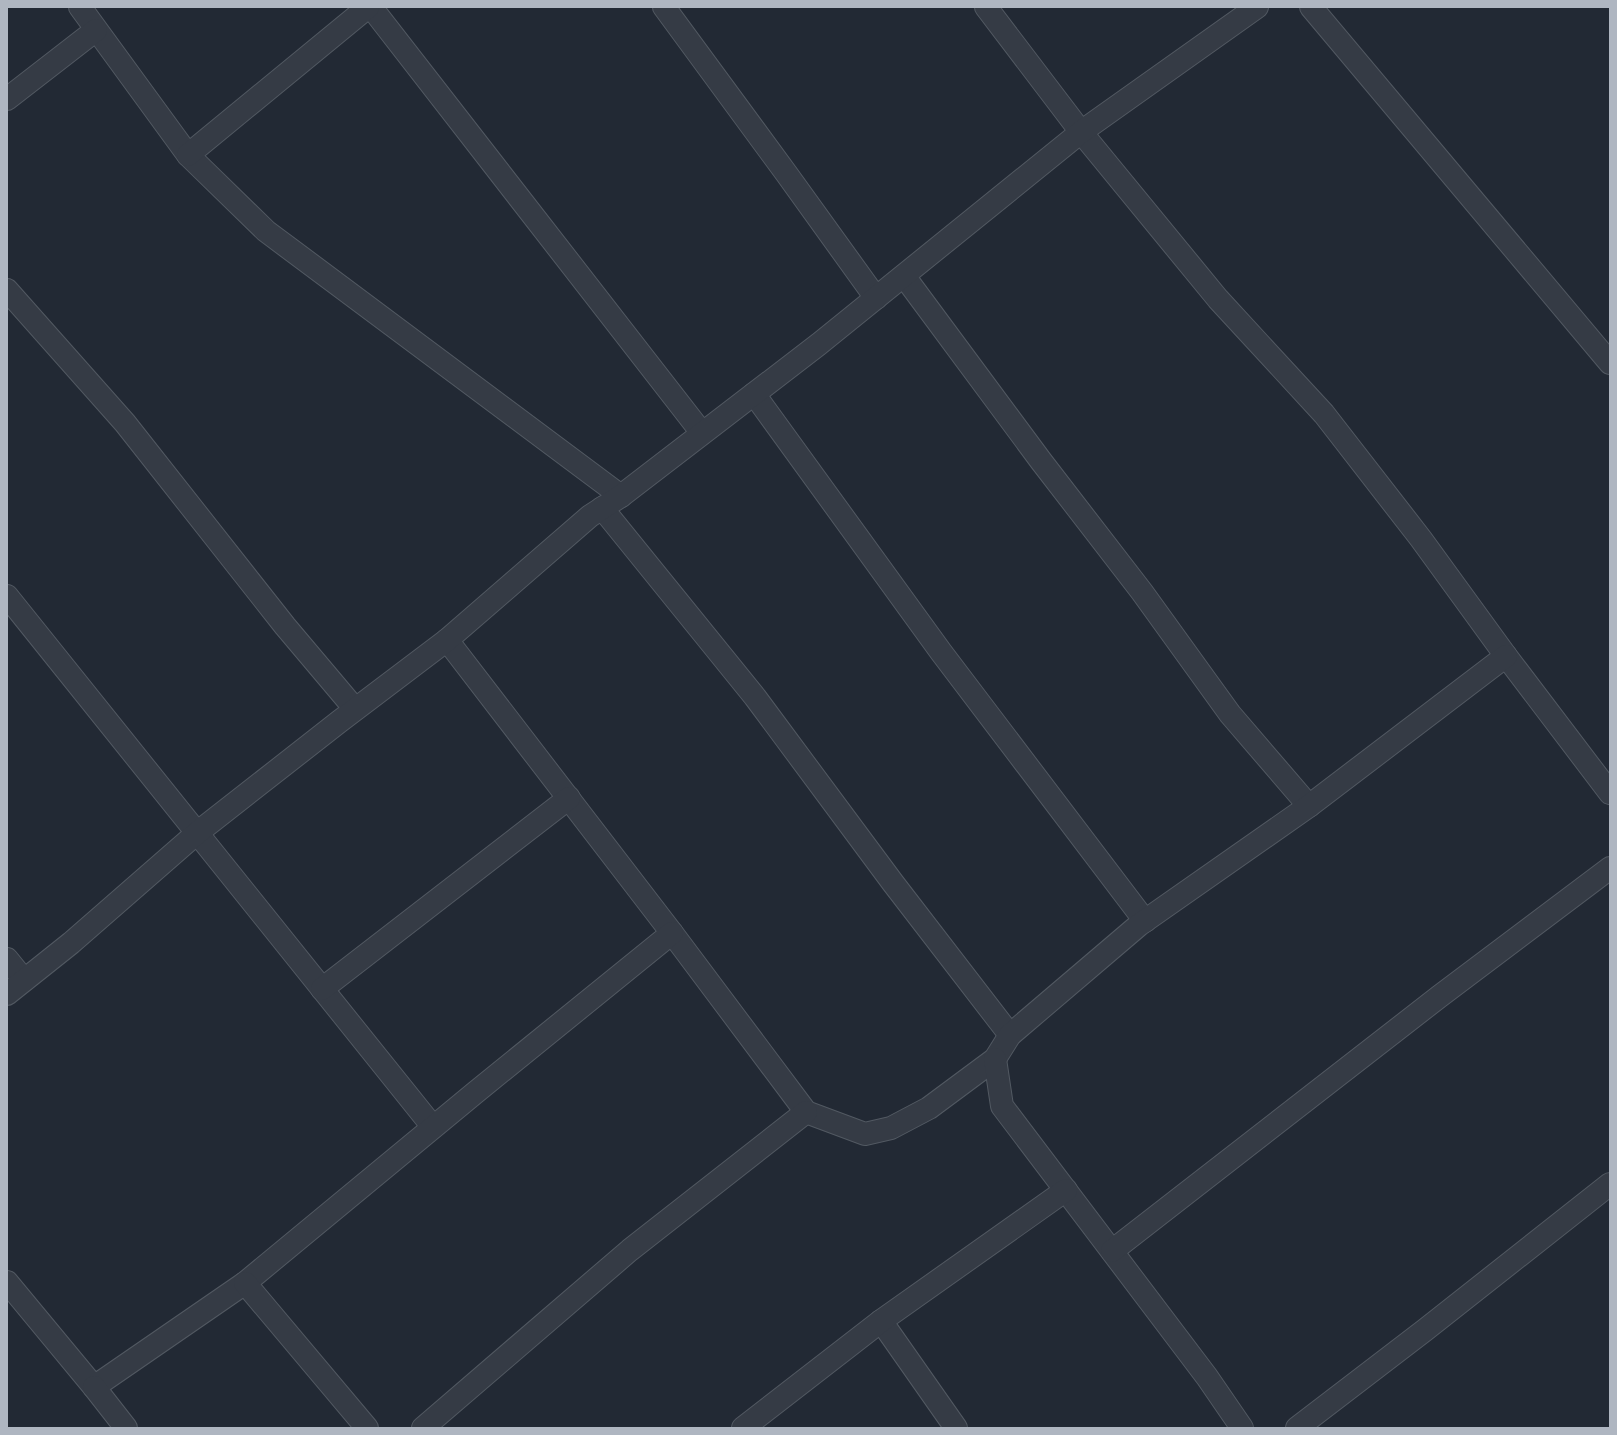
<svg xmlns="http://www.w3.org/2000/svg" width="1617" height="1435" font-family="Signika,sans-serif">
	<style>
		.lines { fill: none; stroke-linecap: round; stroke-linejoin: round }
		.street-casing { stroke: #525962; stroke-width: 24 }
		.street { stroke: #353b45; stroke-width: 22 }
	</style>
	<rect width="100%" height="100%" fill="#222934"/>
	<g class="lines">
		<!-- street casing -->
		<g class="street-casing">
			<g id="street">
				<polyline points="80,7 188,155 266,231 621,496"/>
				<polyline points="371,7 702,433"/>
				<polyline points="664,7 786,173 876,298"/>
				<polyline points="986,7 1081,132 1218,299 1324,414 1421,539 1506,656 1610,793"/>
				<polyline points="1311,7 1610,363"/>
				<polyline points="7,99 96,30"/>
				<polyline points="188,155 368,7"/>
				<polyline points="904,276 1041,461 1142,592 1230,714 1309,806"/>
				<polyline points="7,290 125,423 285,626 355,709"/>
				<polyline points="754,394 941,652 1145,921"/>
				<polyline points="602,508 755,697 893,883 1010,1035"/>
				<polyline points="7,596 433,1127"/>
				<polyline points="447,640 672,933 806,1112 865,1134 891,1128 929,1108 995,1059 1010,1035 1139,925 1309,806 1506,656"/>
				<polyline points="7,959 24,980"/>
				<polyline points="322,989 569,798"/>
				<polyline points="7,994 71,943 197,833 340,721 447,640 590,516 621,496 819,344 1081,132 1257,7"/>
				<polyline points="995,1059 1002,1106 1207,1377 1242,1428"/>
				<polyline points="1112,1251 1440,996 1610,868"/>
				<polyline points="7,1282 94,1387 245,1283 476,1092 672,933"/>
				<polyline points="245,1283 367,1428"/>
				<polyline points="881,1321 956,1428"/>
				<polyline points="94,1387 126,1428"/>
				<polyline points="423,1428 630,1250 806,1112"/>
				<polyline points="743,1428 881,1321 1066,1190"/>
				<polyline points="1297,1428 1425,1330 1610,1184"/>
			</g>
		</g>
		<!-- street -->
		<use href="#street" class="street"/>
	</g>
	<!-- border -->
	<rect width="1617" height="1435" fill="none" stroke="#afb6c1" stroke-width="16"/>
</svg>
